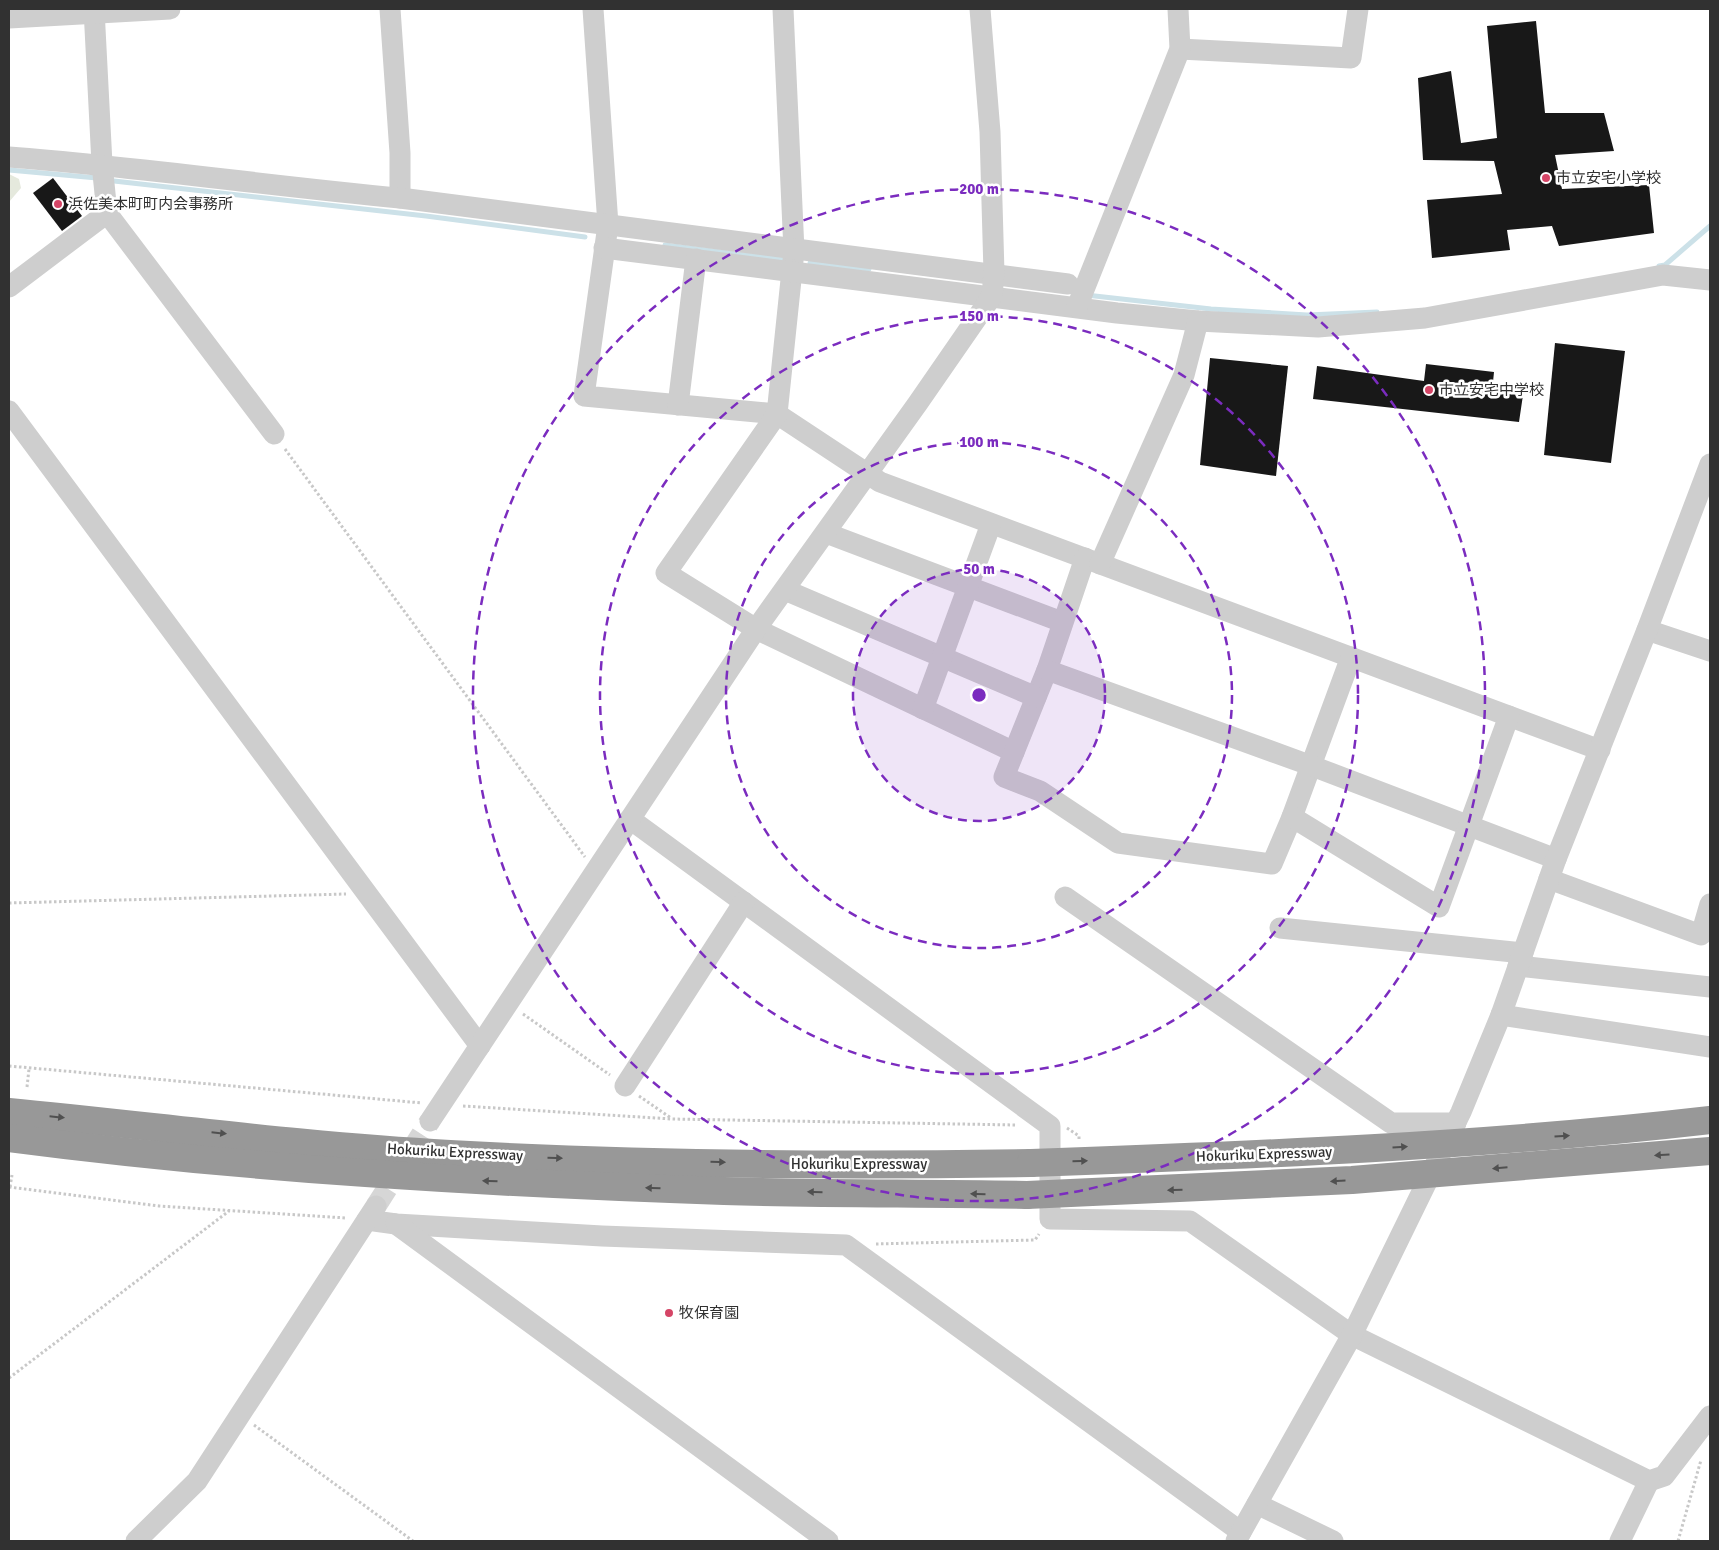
<svg xmlns="http://www.w3.org/2000/svg" width="1719" height="1550" font-family="Signika,'Noto Sans JP',sans-serif">
	<style>
		.green { fill: #e5e9dd }
		.lines { fill: none; stroke-linecap: round; stroke-linejoin: round }
		.stream { stroke: #cce1e8; stroke-width: 5 }
		.building { fill: #181818 }
		.minor-tunnel { stroke: #d6d6d6; stroke-width: 21; stroke-dasharray: 21 11; stroke-linecap: butt }
		.path { stroke: #c8c8c8; stroke-width: 3; stroke-dasharray: 2.5 2.5; stroke-linecap: butt }
		.minor { stroke: #cecece; stroke-width: 21 }
		.highway { stroke: #989898; stroke-width: 28 }
		.highway-bridge { stroke: #989898; stroke-width: 28 }
		.oneway { fill: #505050 }
		.ring { fill: none; stroke: #7b2cbf; stroke-width: 2.5; stroke-dasharray: 9 6 }
		.poi-dot { fill: #d54566; stroke: #fff; stroke-width: 2 }
		.labels { text-anchor: middle; dominant-baseline: central; stroke-width: 5; stroke-linejoin: round; paint-order: stroke }
		.poi-label { font-size: 15px; fill: #313131; stroke: #fff; text-anchor: start }
		.street-label { font-size: 15px; fill: #313131; stroke: #fff }
		.centre { fill: #7b2cbf; stroke: #fff; stroke-width: 2.5 }
		.ring-label { font-size: 15px; text-anchor: middle; font-weight: bold; fill: #7b2cbf; stroke: #fff; stroke-width: 5; stroke-linejoin: round; paint-order: stroke }
	</style>
	<rect width="100%" height="100%" fill="#fff"/>
	<!-- green -->
	<polygon class="green" points="9,174 19,179 21,188 9,202"/>
	<g class="lines">
		<!-- stream -->
		<g class="stream">
			<polyline points="9,170 97,178"/>
			<polyline points="114,181 426,216 585,237"/>
			<polyline points="665,245 786,260"/>
			<polyline points="810,263 869,269"/>
			<polyline points="1659,266 1665,265 1710,226"/>
			<polyline points="1086,295 1211,309 1307,315 1377,312"/>
		</g>
	</g>
	<!-- building -->
	<g class="building">
		<polygon points="1536,21 1545,113 1604,113 1614,151 1555,155 1562,189 1649,185 1654,233 1559,246 1552,226 1507,230 1510,250 1432,258 1427,200 1502,194 1494,161 1423,160 1418,78 1451,71 1461,143 1497,138 1487,26"/>
		<polygon points="53,178 82,216 62,231 33,193"/>
		<polygon points="1555,343 1625,351 1611,463 1544,455"/>
		<polygon points="1210,358 1288,366 1276,476 1200,465"/>
		<polygon points="1426,364 1494,372 1492,392 1523,395 1519,422 1313,399 1317,366 1424,381"/>
	</g>
	<g class="lines">
		<!-- minor-tunnel -->
		<polyline class="minor-tunnel" points="376,1206 430,1121"/>
		<!-- path -->
		<g class="path">
			<polyline points="285,449 585,857"/>
			<polyline points="9,903 346,894"/>
			<polyline points="523,1014 610,1075"/>
			<polyline points="9,1066 422,1103"/>
			<polyline points="27,1087 29,1069"/>
			<polyline points="639,1096 671,1118"/>
			<polyline points="463,1106 672,1119 1016,1125"/>
			<polyline points="1067,1128 1079,1136 1079,1140"/>
			<polyline points="9,1187 159,1206 346,1218"/>
			<polyline points="10,1187 12,1175"/>
			<polyline points="876,1244 1035,1240 1039,1234"/>
			<polyline points="9,1378 229,1211"/>
			<polyline points="254,1425 413,1541"/>
			<polyline points="1678,1541 1701,1460"/>
		</g>
		<!-- minor -->
		<g class="minor">
			<polyline points="94,9 102,164 107,213"/>
			<polyline points="390,9 400,153 400,198"/>
			<polyline points="593,9 608,225 584,396 777,414 880,482 1600,750"/>
			<polyline points="783,9 794,251 777,414 666,573 756,629 1014,752"/>
			<polyline points="9,18 170,9"/>
			<polyline points="1180,49 1351,58 1358,9"/>
			<path d="M9 157C140 167 269 186 400 198L1068 284"/>
			<polyline points="604,248 1117,313 1198,321 1318,327 1425,318 1663,275 1710,280"/>
			<polyline points="9,287 107,213 274,434"/>
			<polyline points="1077,307 1180,49 1178,9"/>
			<polyline points="678,405 696,259"/>
			<polyline points="9,411 480,1046"/>
			<polyline points="826,533 1062,622"/>
			<polyline points="1085,558 1047,670 1004,777 1040,791 1118,843 1272,864 1292,817 1351,657"/>
			<polyline points="1100,564 1184,375 1198,321"/>
			<polyline points="785,590 1036,697"/>
			<polyline points="1647,630 1710,651"/>
			<polyline points="1047,670 1312,766 1556,859"/>
			<polyline points="923,709 991,524"/>
			<polyline points="1292,817 1439,907 1509,716"/>
			<polyline points="630,819 1050,1126 1050,1219 1190,1221 1352,1335 1649,1481 1664,1476 1710,1416"/>
			<polyline points="1549,879 1701,935 1710,904"/>
			<polyline points="1065,897 1391,1123 1456,1123"/>
			<polyline points="1280,928 1523,953"/>
			<polyline points="1518,966 1710,987"/>
			<polyline points="1501,1015 1710,1047"/>
			<polyline points="625,1086 744,902"/>
			<polyline points="430,1121 756,629 918,403 992,296 994,273 990,132 980,9"/>
			<polyline points="367,1220 396,1224 602,1236 846,1245 1241,1532"/>
			<polyline points="396,1224 828,1541"/>
			<polyline points="1257,1504 1333,1541"/>
			<polyline points="136,1541 197,1481 376,1206"/>
			<polyline points="1236,1541 1352,1335 1461,1112 1501,1015 1556,859 1647,630 1710,464"/>
			<polyline points="1620,1541 1649,1481"/>
		</g>
		<!-- highway -->
		<g class="highway">
			<path d="M9 1112C155 1126 302 1146 450 1154 643 1165 838 1166 1031 1163"/>
			<path d="M9 1138C246 1169 485 1183 724 1191 825 1194 926 1193 1027 1195"/>
		</g>
		<!-- highway-bridge -->
		<g class="highway-bridge">
			<path d="M1031 1163C1258 1155 1485 1146 1710 1120"/>
			<polyline points="1027,1195 1352,1180 1710,1151"/>
		</g>
	</g>
	<!-- one-way arrows -->
	<defs><path id="oneway-solid" d="M-6-.8H1V-3.2L6.5 0L1 3.2V.8H-6Z" transform="scale(1.25)"/></defs>
	<g class="oneway">
		<use href="#oneway-solid" transform="translate(57 1117) rotate(6)"/>
		<use href="#oneway-solid" transform="translate(219 1133) rotate(6)"/>
		<use href="#oneway-solid" transform="translate(1562 1136) rotate(-4)"/>
		<use href="#oneway-solid" transform="translate(1400 1147) rotate(-4)"/>
		<use href="#oneway-solid" transform="translate(1662 1155) rotate(176)"/>
		<use href="#oneway-solid" transform="translate(555 1158) rotate(2)"/>
		<use href="#oneway-solid" transform="translate(1080 1161) rotate(-2)"/>
		<use href="#oneway-solid" transform="translate(718 1162) rotate(1)"/>
		<use href="#oneway-solid" transform="translate(1500 1168) rotate(175)"/>
		<use href="#oneway-solid" transform="translate(490 1181) rotate(-178)"/>
		<use href="#oneway-solid" transform="translate(1338 1181) rotate(177)"/>
		<use href="#oneway-solid" transform="translate(653 1188) rotate(-178)"/>
		<use href="#oneway-solid" transform="translate(1175 1190) rotate(178)"/>
		<use href="#oneway-solid" transform="translate(815 1192) rotate(-179)"/>
		<use href="#oneway-solid" transform="translate(978 1194) rotate(-179)"/>
	</g>
	<!-- distance rings -->
	<circle cx="979" cy="695" r="126" fill="#7b2cbf" fill-opacity=".12"/>
	<g class="ring">
		<circle cx="979" cy="695" r="126"/>
		<circle cx="979" cy="695" r="253"/>
		<circle cx="979" cy="695" r="379"/>
		<circle cx="979" cy="695" r="506"/>
	</g>
	<!-- markers -->
	<g class="poi-dot">
		<circle cx="1546" cy="178" r="5"/>
		<circle cx="58" cy="204" r="5"/>
		<circle cx="1429" cy="390" r="5"/>
		<circle cx="669" cy="1313" r="5"/>
	</g>
	<g class="labels">
		<!-- poi labels -->
		<g class="poi-label">
			<text x="1556" y="178">市立安宅小学校</text>
			<text x="68" y="204">浜佐美本町町内会事務所</text>
			<text x="1439" y="390">市立安宅中学校</text>
			<text x="679" y="1313">牧保育園</text>
		</g>
		<!-- street labels -->
		<g class="street-label">
			<text transform="translate(455 1152) rotate(3)">Hokuriku Expressway</text>
			<text transform="translate(1264 1154) rotate(-2)">Hokuriku Expressway</text>
			<text x="859" y="1164">Hokuriku Expressway</text>
		</g>
	</g>
	<circle cx="979" cy="695" r="8" class="centre"/>
	<g class="ring-label">
		<text x="979" y="194">200 m</text>
		<text x="979" y="321">150 m</text>
		<text x="979" y="447">100 m</text>
		<text x="979" y="574">50 m</text>
	</g>
	<!-- border -->
	<rect width="1719" height="1550" fill="none" stroke="#313131" stroke-width="20"/>
</svg>
